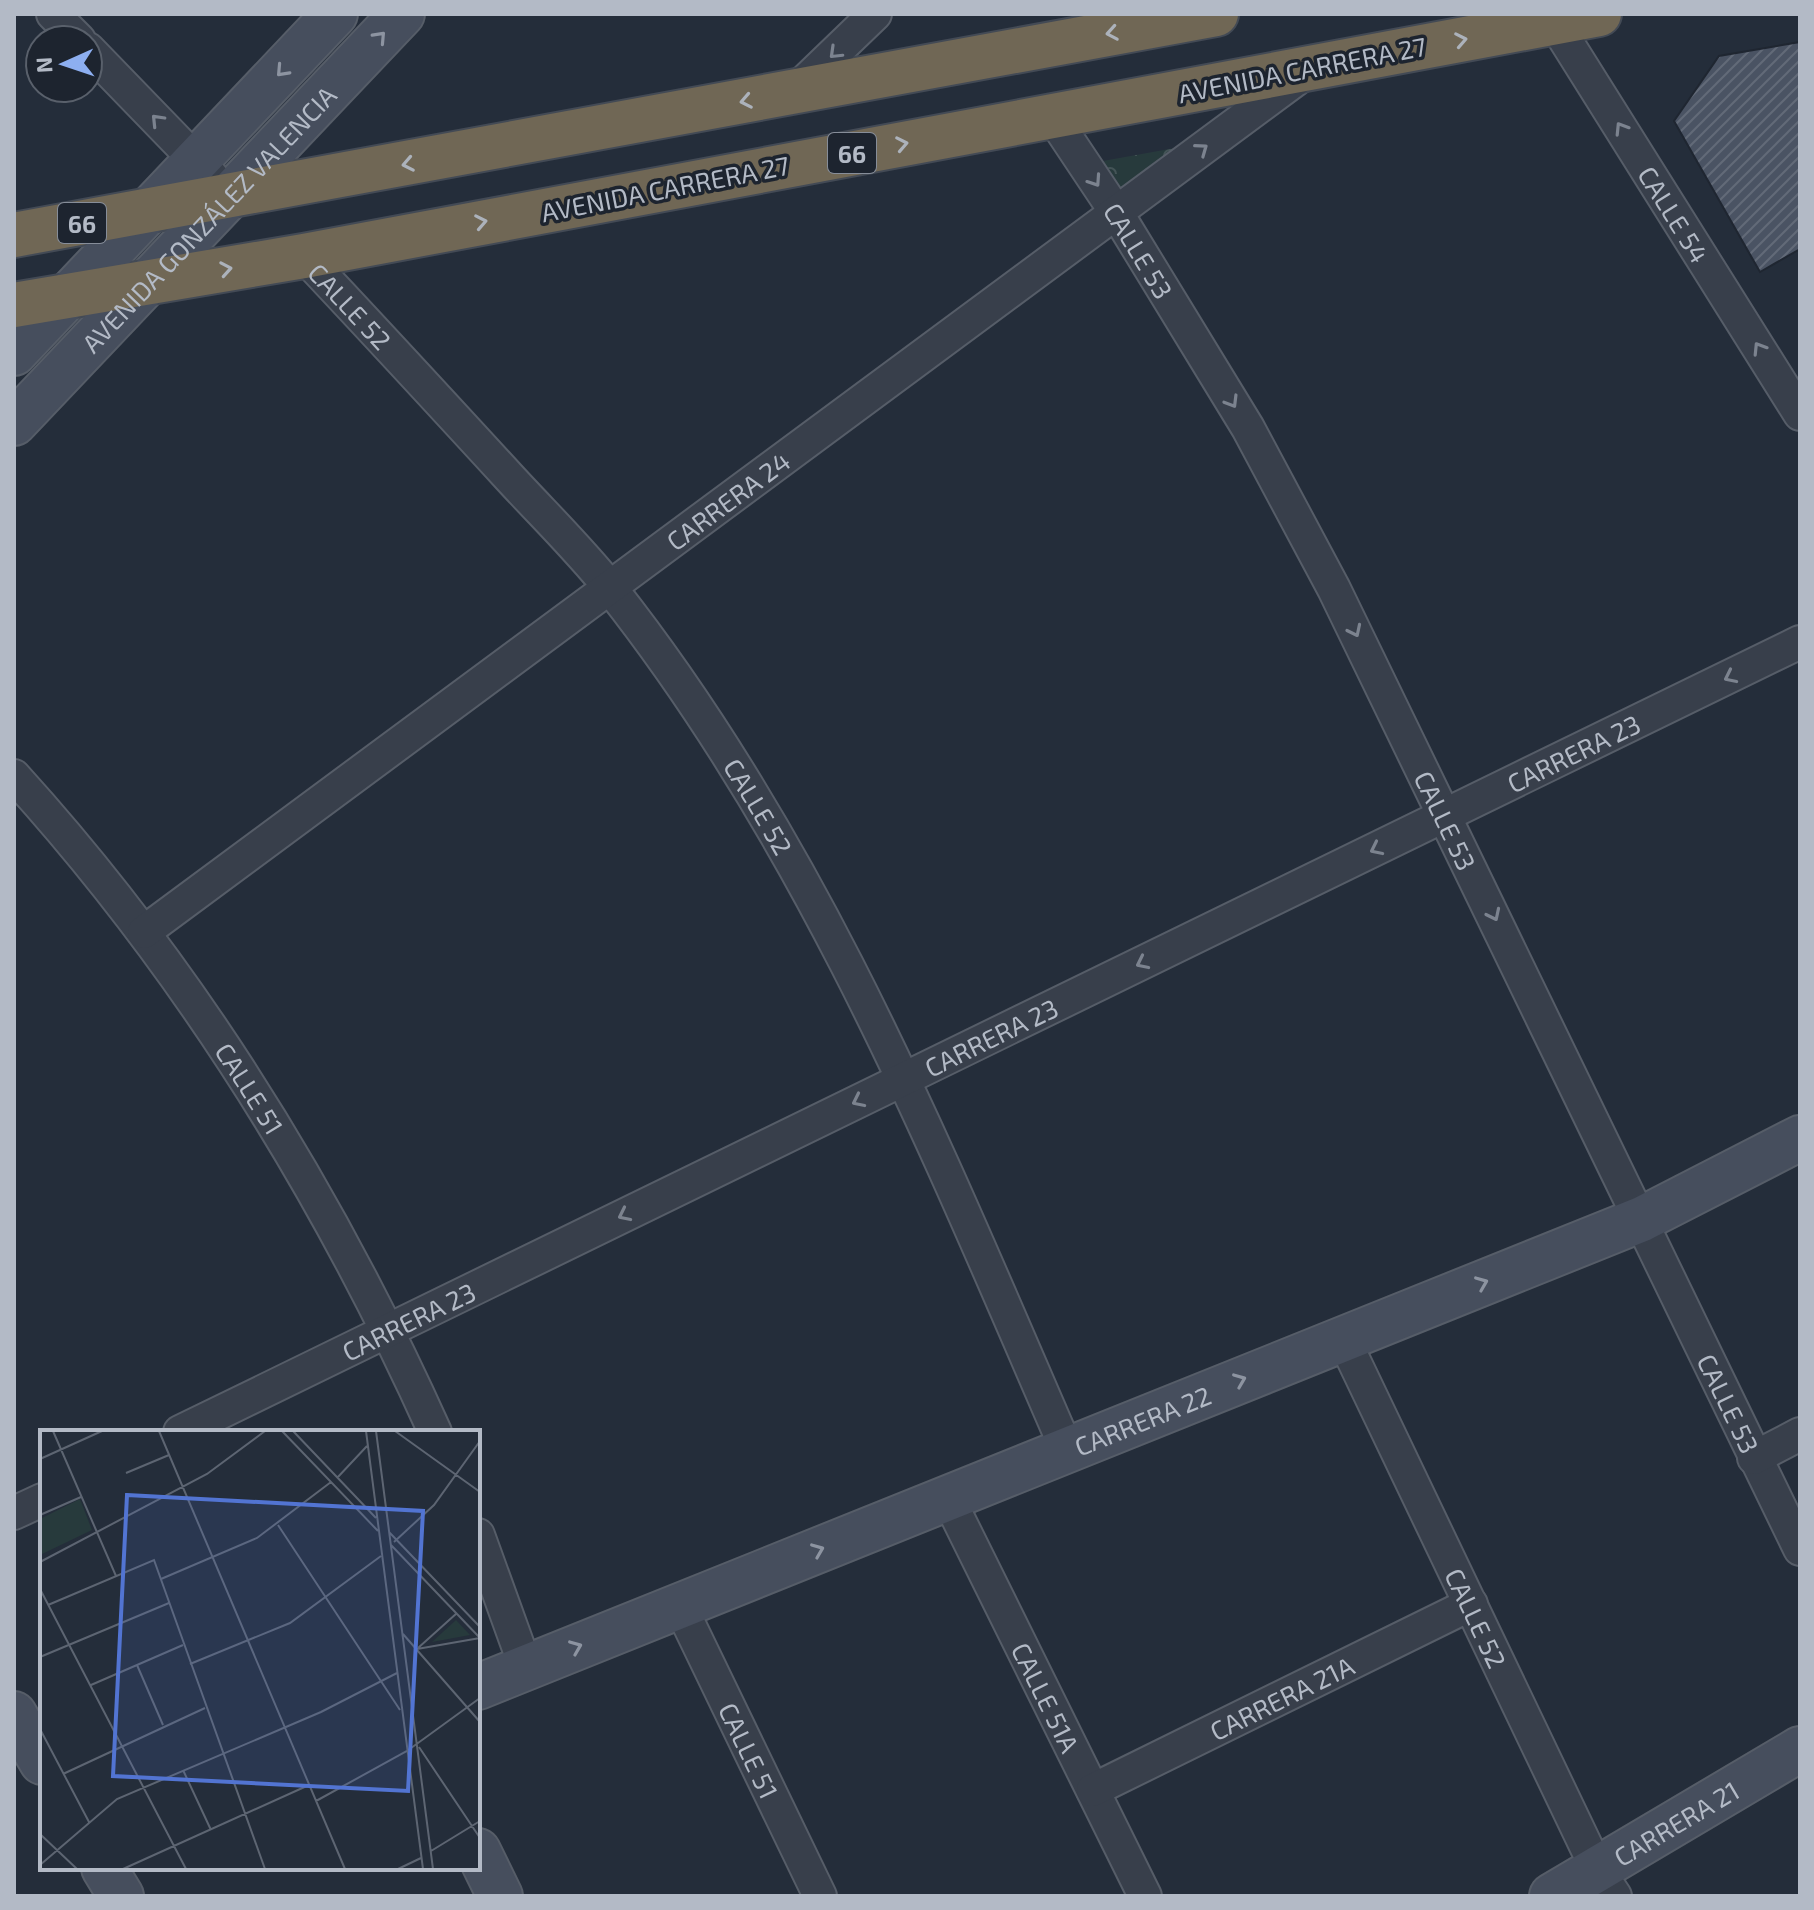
<svg xmlns="http://www.w3.org/2000/svg" width="1814" height="1910" font-family="'Exo 2',sans-serif">
	<style>
		.forest { fill: url(#forest-crowns) }
		.building { fill: url(#building-hatch); stroke: #1f2631; stroke-width: 2 }
		.lines { fill: none; stroke-linecap: round; stroke-linejoin: round }
		.street-casing { stroke: #565d68; stroke-width: 36 }
		.secondary-casing { stroke: #565d68; stroke-width: 48 }
		.highway-casing { stroke: #434a55; stroke-width: 48 }
		.street { stroke: #383f4b; stroke-width: 32 }
		.secondary { stroke: #464e5d; stroke-width: 44 }
		.highway { stroke: #706755; stroke-width: 44 }
		.oneway { stroke: #acb2bb }
		.oneway2 { stroke: #8d94a1 }
		.oneway3 { stroke: #7c838f }
		.labels { text-anchor: middle; dominant-baseline: central; stroke-width: 7; stroke-linejoin: round; paint-order: stroke }
		.shield { fill: #1d242f; stroke: #868d99; stroke-width: 2 }
		.shield-label { font-size: 24px; font-weight: bold; fill: #b3bac6 }
		.street-label { font-size: 26px; fill: #b3bac6; stroke: #1d242f }
		.inset-road { fill: none; stroke: #5d6572; stroke-width: 2 }
		.view { fill: #5274d2; fill-opacity: 0.15; stroke: #5274d2; stroke-width: 4 }
		.inset-edge { fill: none; stroke: #b3bac6; stroke-width: 4 }
	</style>
	<defs>
		<pattern id="forest-crowns" width="20" height="18" patternUnits="userSpaceOnUse" patternTransform="scale(2)"><rect width="20" height="18" fill="#273a3c"/><path d="M2 6a3 3 0 1 1 6 0M12 15a3 3 0 1 1 6 0" fill="none" stroke="#445457"/></pattern>
		<pattern id="building-hatch" width="6" height="6" patternUnits="userSpaceOnUse" patternTransform="scale(2)"><rect width="6" height="6" fill="#4a5363"/><path d="M-1 1l2-2M0 6l6-6M5 7l2-2" fill="none" stroke="#626a78"/></pattern>
	</defs>
	<rect width="100%" height="100%" fill="#242d3a"/>
	<!-- forest -->
	<polygon class="forest" points="1175,148 1122,189 1103,161"/>
	<!-- building -->
	<polygon class="building" points="1800,42 1800,249 1760,272 1674,121 1719,56"/>
	<g class="lines">
		<!-- street casing -->
		<g class="street-casing">
			<g id="street">
				<polyline points="53,14 79,40"/>
				<path id="s1" d="M1549 14 1800 414"/>
				<polyline points="88,49 212,177"/>
				<polyline points="794,92 875,14"/>
				<path id="s2" d="M1052 116 1116 212 1248 428 1334 589 1800 1549"/>
				<path id="s3" d="M304 256C373 329 441 403 509 477 543 514 580 550 611 589 815 847 937 1151 1067 1450"/>
				<path id="s4" d="M14 776C190 970 328 1194 435 1432"/>
				<path id="s5" d="M144 932 1306 72"/>
				<path id="s6" d="M1343 1338 1597 1869 1615 1896"/>
				<path id="s7" d="M180 1432 1800 642"/>
				<polyline points="1754,1458 1800,1434"/>
				<path id="s8" d="M948 1498 1145 1896"/>
				<polyline points="14,1513 42,1500"/>
				<polyline points="478,1535 526,1668"/>
				<path id="s9" d="M680 1606 820 1896"/>
				<path id="s10" d="M1093 1790 1471 1604"/>
			</g>
		</g>
		<!-- secondary casing -->
		<g class="secondary-casing">
			<g id="secondary">
				<polyline points="14,353 335,14"/>
				<path id="s11" d="M14 423 402 14"/>
				<path id="s12" d="M478 1687 1642 1219 1800 1138"/>
				<polyline points="14,1714 42,1762"/>
				<polyline points="478,1851 500,1896"/>
				<polyline points="104,1868 121,1896"/>
				<path id="s13" d="M1552 1896 1800 1749"/>
			</g>
		</g>
		<!-- highway casing -->
		<g class="highway-casing">
			<g id="highway">
				<polyline points="14,235 1216,14"/>
				<polyline points="14,305 304,256 1599,14"/>
			</g>
		</g>
		<!-- street -->
		<use href="#street" class="street"/>
		<!-- secondary -->
		<use href="#secondary" class="secondary"/>
		<!-- highway -->
		<use href="#highway" class="highway"/>
	</g>
	<!-- one-way arrows -->
	<defs><path id="oneway-chevron" d="M-2-3.5L2.5 0L-2 3.5" fill="none" stroke-width="1.6" stroke-linecap="round" stroke-linejoin="round" transform="scale(2)"/></defs>
	<g class="oneway">
		<use href="#oneway-chevron" transform="translate(1112 33) rotate(170)"/>
		<use href="#oneway-chevron" transform="translate(1461 40) rotate(-11)"/>
		<use href="#oneway-chevron" transform="translate(746 101) rotate(169)"/>
		<use href="#oneway-chevron" transform="translate(902 144) rotate(-11)"/>
		<use href="#oneway-chevron" transform="translate(408 164) rotate(169)"/>
		<use href="#oneway-chevron" transform="translate(481 222) rotate(-11)"/>
		<use href="#oneway-chevron" transform="translate(226 269) rotate(-10)"/>
	</g>
	<g class="oneway2">
		<use href="#oneway-chevron" transform="translate(380 37) rotate(-47)"/>
		<use href="#oneway-chevron" transform="translate(282 71) rotate(133)"/>
		<use href="#oneway-chevron" transform="translate(1482 1283) rotate(-22)"/>
		<use href="#oneway-chevron" transform="translate(1240 1380) rotate(-22)"/>
		<use href="#oneway-chevron" transform="translate(818 1550) rotate(-22)"/>
		<use href="#oneway-chevron" transform="translate(576 1647) rotate(-22)"/>
	</g>
	<g class="oneway3">
		<use href="#oneway-chevron" transform="translate(835 53) rotate(136)"/>
		<use href="#oneway-chevron" transform="translate(157 120) rotate(-134)"/>
		<use href="#oneway-chevron" transform="translate(1621 128) rotate(-122)"/>
		<use href="#oneway-chevron" transform="translate(1202 149) rotate(-36)"/>
		<use href="#oneway-chevron" transform="translate(1095 181) rotate(56)"/>
		<use href="#oneway-chevron" transform="translate(1759 348) rotate(-122)"/>
		<use href="#oneway-chevron" transform="translate(1232 402) rotate(59)"/>
		<use href="#oneway-chevron" transform="translate(1355 631) rotate(64)"/>
		<use href="#oneway-chevron" transform="translate(1730 677) rotate(154)"/>
		<use href="#oneway-chevron" transform="translate(1376 849) rotate(154)"/>
		<use href="#oneway-chevron" transform="translate(1494 915) rotate(64)"/>
		<use href="#oneway-chevron" transform="translate(1142 963) rotate(154)"/>
		<use href="#oneway-chevron" transform="translate(858 1101) rotate(154)"/>
		<use href="#oneway-chevron" transform="translate(624 1215) rotate(154)"/>
	</g>
	<g class="labels">
		<!-- shield labels -->
		<g class="shield">
			<rect x="828" y="133" width="48" height="40" rx="6"/>
			<rect x="58" y="203" width="48" height="40" rx="6"/>
		</g>
		<g class="shield-label">
			<text x="852" y="153">66</text>
			<text x="82" y="223">66</text>
		</g>
		<!-- street labels -->
		<g class="street-label">
			<text transform="translate(1302 69) rotate(-11)">AVENIDA CARRERA 27</text>
			<text transform="translate(665 188) rotate(-11)">AVENIDA CARRERA 27</text>
			<text stroke="none"><textPath href="#s1" startOffset="236">CALLE 54</textPath></text>
			<text stroke="none"><textPath href="#s11" startOffset="282">AVENIDA GONZÁLEZ VALENCIA</textPath></text>
			<text stroke="none"><textPath href="#s2" startOffset="160">CALLE 53</textPath></text>
			<text stroke="none"><textPath href="#s3" startOffset="68">CALLE 52</textPath></text>
			<text stroke="none"><textPath href="#s5" startOffset="726">CARRERA 24</textPath></text>
			<text stroke="none"><textPath href="#s7" startOffset="1550">CARRERA 23</textPath></text>
			<text stroke="none"><textPath href="#s3" startOffset="716">CALLE 52</textPath></text>
			<text stroke="none"><textPath href="#s2" startOffset="808">CALLE 53</textPath></text>
			<text stroke="none"><textPath href="#s7" startOffset="902">CARRERA 23</textPath></text>
			<text stroke="none"><textPath href="#s4" startOffset="392">CALLE 51</textPath></text>
			<text stroke="none"><textPath href="#s7" startOffset="254">CARRERA 23</textPath></text>
			<text stroke="none"><textPath href="#s2" startOffset="1456">CALLE 53</textPath></text>
			<text stroke="none"><textPath href="#s12" startOffset="716">CARRERA 22</textPath></text>
			<text stroke="none"><textPath href="#s6" startOffset="310">CALLE 52</textPath></text>
			<text stroke="none"><textPath href="#s8" startOffset="222">CALLE 51A</textPath></text>
			<text stroke="none"><textPath href="#s10" startOffset="210">CARRERA 21A</textPath></text>
			<text stroke="none"><textPath href="#s9" startOffset="160">CALLE 51</textPath></text>
			<text stroke="none"><textPath href="#s13" startOffset="144">CARRERA 21</textPath></text>
		</g>
	</g>
	<!-- overview -->
	<g transform="translate(40 1430)">
		<rect width="440" height="440" fill="#242d3a"/>
		<path d="M40 69 52 100 0 125V89ZM416 190 430 205 392 212Z" fill="#273a3c"/>
		<path class="inset-road" d="M13 1 76 146M119 1 305 439M242 1 338 101M253 1 336 88M326 1 383 439M336 1 393 439M355 1 440 62M0 29 62 1M86 43 129 25M297 48 327 16M0 85 41 67M238 95 360 280M349 102 440 197M354 112 394 75 440 11M351 115 440 208M0 132 167 44 225 1M121 149 217 108 291 52M0 159 146 439M8 175 114 130 225 439M363 204 440 292M378 218 417 183M377 219 440 208M0 227 129 173M150 234 250 193 341 126M97 235 123 295M51 255 143 215M0 299 49 392M379 317 440 408M143 340 171 400M23 344 165 278M276 371 367 321 440 268M0 404 37 439M391 421 440 391M0 435 77 369 281 282 357 243M83 439 269 355M358 439 381 428"/>
		<path class="view" d="M87 65 383 81 368 361 73 346Z"/>
		<rect width="440" height="440" class="inset-edge"/>
	</g>
	<!-- border -->
	<rect width="1814" height="1910" fill="none" stroke="#b3bac6" stroke-width="32"/>
	<!-- north arrow -->
	<g transform="translate(64 64) rotate(267)"><circle r="38" fill="#1d242f" stroke="#59606b" stroke-width="2"/>
	<path d="M0-6L14 30L0 20L-14 30Z" fill="#8daff1"/>
	<text y="-12" font-size="22" font-weight="bold" text-anchor="middle" fill="#b3bac6">N</text>
	</g>
</svg>
